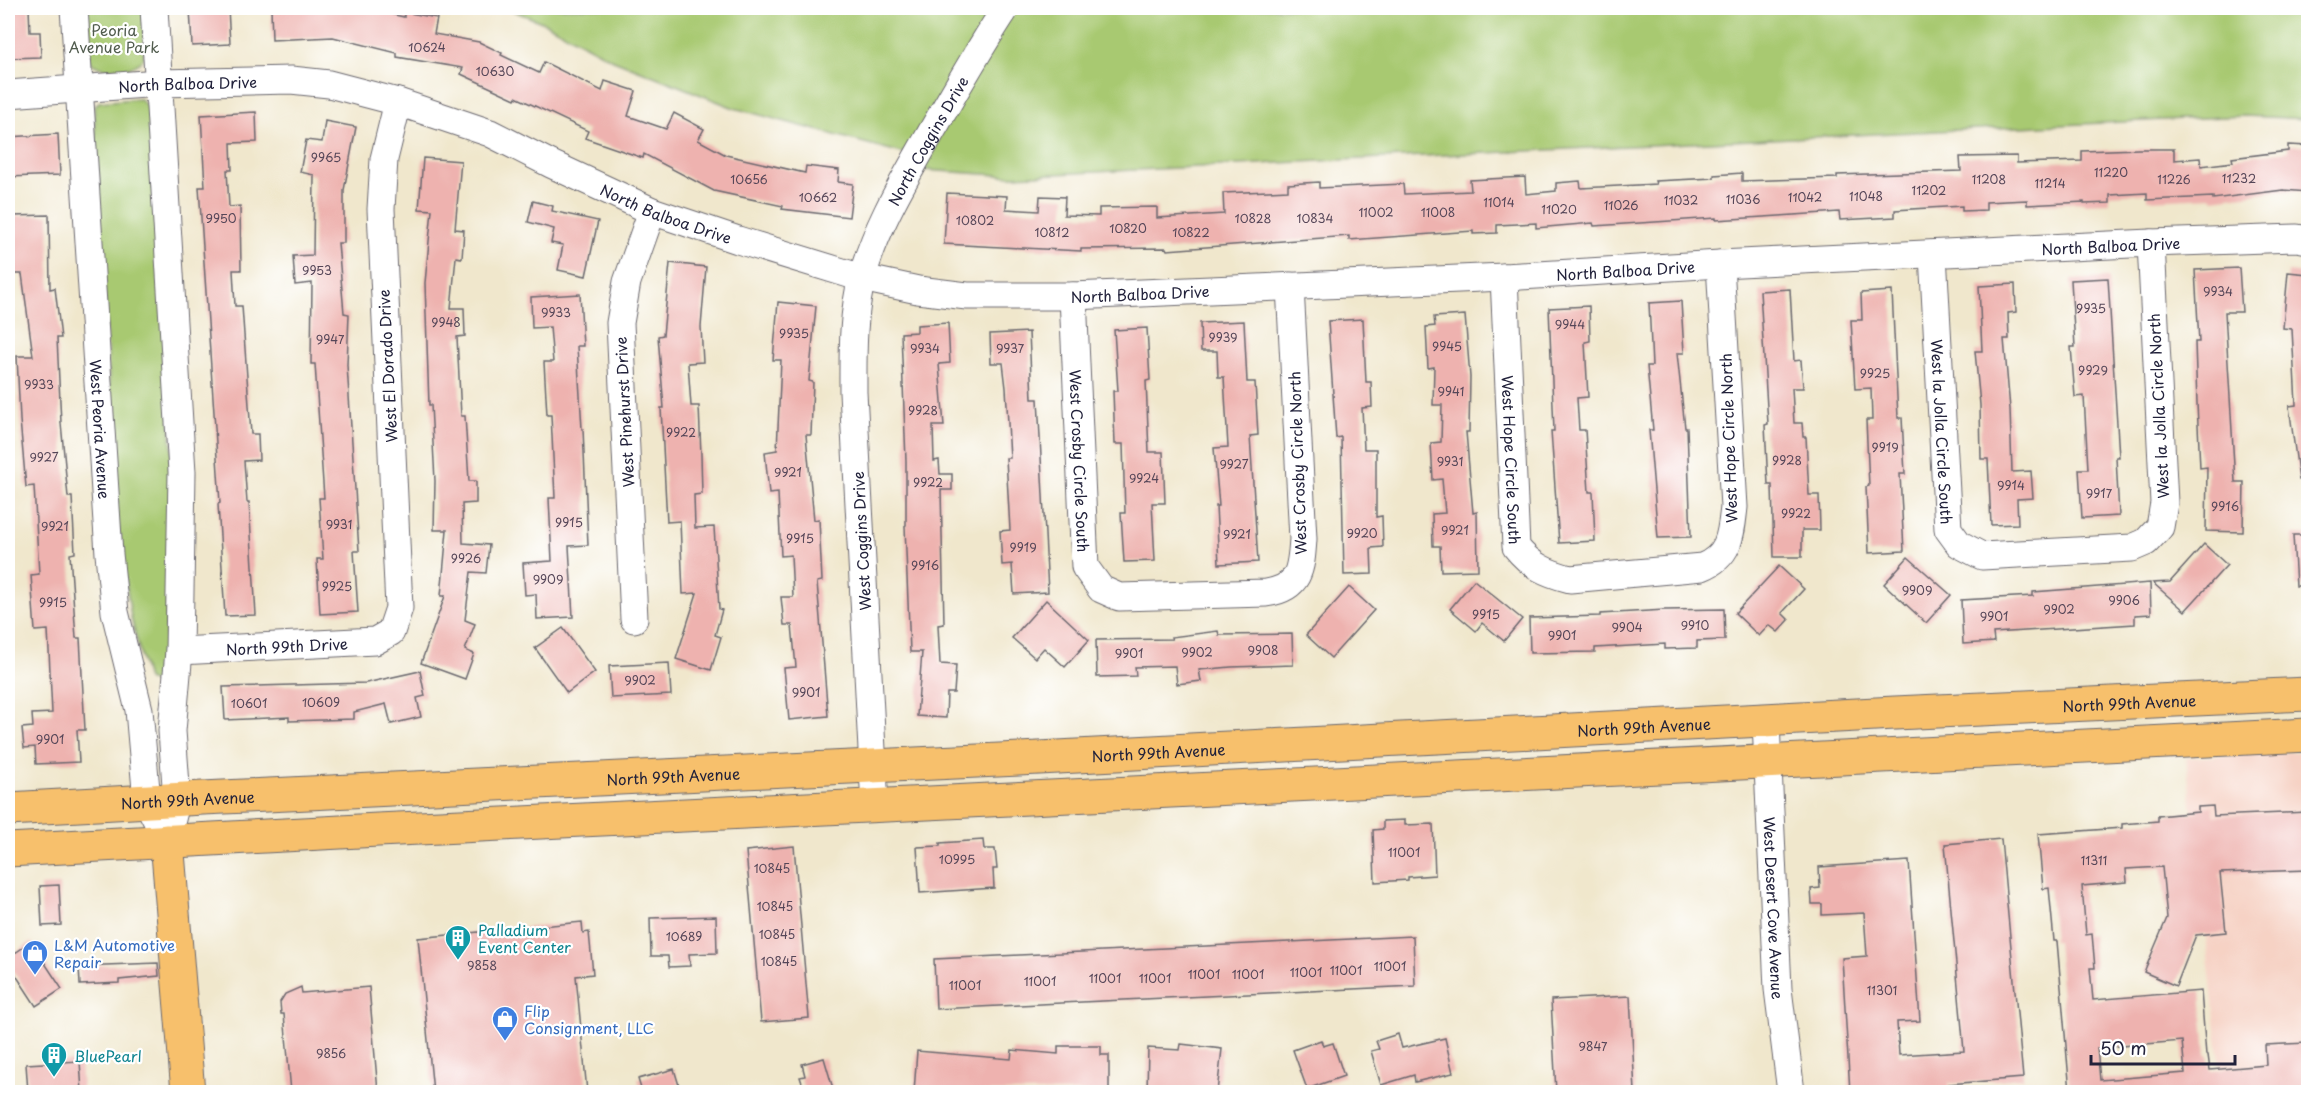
<svg xmlns="http://www.w3.org/2000/svg" width="2316" height="1100" font-family="'Playpen Sans',sans-serif">
	<style>
		.built { fill: #f6d2c4 }
		.green { fill: #a8c971; stroke: #657656; stroke-width: 1.5 }
		.building { fill: #eeb2af; fill-rule: evenodd }
		.lines { fill: none; stroke-linecap: round; stroke-linejoin: round }
		.minor-casing { stroke: #6a676e; stroke-width: 29 }
		.major-casing { stroke: #6a676e; stroke-width: 35 }
		.minor { stroke: #fff; stroke-width: 27 }
		.major { stroke: #f7c06c; stroke-width: 33 }
		.labels { text-anchor: middle; dominant-baseline: central; stroke-width: 4.5; stroke-linejoin: round; paint-order: stroke }
		.number-label { font-size: 12px; fill: #554658 }
		.park-label { font-size: 15px; fill: #515c4e; stroke: #fff }
		.street-label { font-size: 15px; fill: #22223b; stroke: #fff }
		.culture-label { font-size: 15px; fill: #0d838f; stroke: #fff; text-anchor: start }
		.shop-label { font-size: 15px; fill: #366cbe; stroke: #fff; text-anchor: start }
	</style>
	<rect width="100%" height="100%" fill="#fff"/>
	<filter id="ink" filterUnits="userSpaceOnUse"><feTurbulence type="fractalNoise" baseFrequency=".0167" numOctaves="2"/><feDisplacementMap in="SourceGraphic" scale="12" xChannelSelector="R" yChannelSelector="G"/><feConvolveMatrix kernelMatrix="1 2 1 2 8 2 1 2 1" color-interpolation-filters="sRGB"/></filter>
	<filter id="wash" filterUnits="userSpaceOnUse"><feTurbulence type="fractalNoise" baseFrequency=".008" numOctaves="4" result="noise"/><feDisplacementMap in="SourceGraphic" scale="24" xChannelSelector="R" yChannelSelector="G"/><feGaussianBlur stdDeviation="1.35" result="paint"/><feColorMatrix in="noise" values="0 0 0 0 0 0 0 0 0 0 0 0 0 0 0 0 0 1.4 0 .05"/><feComposite in="paint" operator="in"/></filter>
	<g filter="url(#wash)">
		<rect width="100%" height="100%" fill="#f0e7cc"/>
		<!-- built -->
		<polygon class="built" points="2308,751 2308,1092 2223,1092 2186,758"/>
		<!-- green -->
		<g class="green">
			<path d="M83 8H144V57C135 73 101 73 89 61Z"/>
			<polygon points="506,8 975,8 993,26 1006,8 2308,8 2308,119 2244,116 1013,176 910,169 917,157 734,108 611,59 547,24"/>
			<polygon points="134,99 141,99 149,110 173,466 164,679 158,684 147,680 131,617 117,522 94,107 99,102"/>
		</g>
		<g id="blocks">
			<!-- building -->
			<g class="building">
				<polygon points="8,8 29,8 30,32 40,32 41,57 8,58"/>
				<polygon points="190,8 228,8 230,44 192,46"/>
				<polygon points="271,8 364,8 404,17 404,12 437,18 434,34 479,42 502,53 501,55 539,73 544,62 602,91 605,81 636,91 628,116 666,129 674,113 704,129 698,140 726,155 805,173 806,166 839,170 838,182 853,184 849,217 782,209 783,206 714,191 644,154 643,158 585,138 588,131 516,97 515,99 461,74 463,68 397,57 397,53 333,37 272,40"/>
				<polygon points="256,112 257,142 231,143 232,170 227,170 229,207 240,206 241,270 233,270 235,306 242,306 251,434 258,434 259,460 244,461 247,502 249,502 256,615 225,616 218,504 220,503 199,187 205,187 201,115"/>
				<polygon points="325,121 356,127 344,190 344,243 338,243 344,313 349,314 347,365 359,551 354,551 358,612 320,614 317,559 323,559 319,498 324,498 315,364 311,364 312,283 295,285 293,256 313,255 314,175 300,172 306,140 322,142"/>
				<polygon points="58,134 60,175 8,177 8,137"/>
				<polygon points="2288,145 2308,146 2308,192 2283,190 2213,199 2213,197 2147,200 2147,193 2110,195 2110,203 2084,204 2084,202 2027,205 2027,200 1986,202 1986,210 1962,211 1962,206 1895,210 1895,217 1840,220 1839,212 1716,220 1716,218 1594,226 1593,223 1536,228 1536,223 1497,225 1497,233 1473,234 1473,231 1349,240 1349,236 1167,250 1166,248 1081,249 1081,251 944,244 947,193 1007,196 1006,209 1039,211 1040,196 1065,197 1064,215 1099,216 1099,208 1157,207 1157,218 1224,214 1223,193 1288,190 1288,184 1319,182 1319,188 1403,184 1404,194 1471,191 1470,180 1525,177 1526,194 1556,191 1556,183 1580,181 1581,188 1656,184 1655,181 1714,178 1714,175 1742,173 1742,181 1837,178 1837,175 1961,171 1960,157 2017,156 2017,163 2082,161 2082,151 2139,149 2174,149 2174,160 2200,158 2201,166 2233,162 2232,158 2288,151"/>
				<polygon points="423,158 461,161 455,229 464,230 462,258 456,257 451,308 464,308 465,336 457,337 461,416 465,416 469,481 476,481 476,503 462,504 463,543 489,545 486,573 471,572 465,620 475,624 465,650 474,654 465,679 421,663 445,596 441,596 447,530 434,530 435,481 431,405 429,405 425,283 432,210 419,209"/>
				<polygon points="533,201 553,206 552,211 598,221 586,276 558,270 563,245 551,243 554,229 528,222"/>
				<polygon points="49,215 50,289 55,288 61,338 57,338 61,423 68,497 72,497 75,553 70,554 76,638 80,638 85,730 77,730 79,762 36,764 35,747 24,748 22,728 33,727 32,714 52,713 48,630 35,631 31,575 39,574 34,486 26,487 20,420 17,356 33,356 22,274 13,274 13,261 8,261 8,242 12,242 12,216"/>
				<polygon points="670,263 706,267 701,327 703,362 688,363 691,406 699,406 701,455 702,494 694,495 695,528 714,527 719,609 722,610 715,635 721,637 711,670 676,659 697,593 683,594 680,521 667,522 661,408 664,408 658,336 663,335"/>
				<polygon points="2239,268 2242,312 2225,312 2235,482 2244,482 2243,532 2206,531 2207,467 2200,468 2197,403 2195,342 2199,342 2195,270"/>
				<polygon points="2288,272 2308,274 2308,479 2299,480 2289,406 2296,405 2292,329 2283,328"/>
				<polygon points="2108,278 2119,457 2116,457 2119,516 2082,518 2079,469 2088,469 2084,396 2075,397 2071,347 2075,347 2071,280"/>
				<polygon points="2015,284 2016,312 2008,313 2009,339 2004,339 2010,409 2012,472 2031,471 2033,498 2017,499 2018,524 1991,525 1988,459 1981,459 1980,405 1975,351 1982,351 1979,286"/>
				<polygon points="1790,289 1794,361 1801,360 1803,388 1792,388 1794,423 1802,423 1803,437 1806,437 1809,495 1819,495 1820,530 1802,530 1802,557 1774,557 1772,485 1768,485 1765,425 1768,424 1760,291"/>
				<polygon points="1892,291 1898,418 1902,418 1905,474 1900,474 1904,551 1869,553 1866,487 1869,486 1866,420 1872,420 1871,388 1855,389 1851,320 1862,320 1861,293"/>
				<polygon points="580,294 583,346 577,346 582,429 583,429 588,545 569,546 573,617 537,619 536,594 525,595 523,563 552,561 549,498 555,498 551,415 547,415 544,362 553,362 550,327 532,328 531,297"/>
				<polygon points="1681,301 1684,353 1677,353 1685,428 1687,428 1691,537 1658,538 1649,430 1653,430 1647,366 1652,366 1649,303"/>
				<polygon points="778,302 816,306 809,381 813,382 811,435 806,435 814,520 819,519 822,581 817,582 828,716 789,720 784,668 796,667 792,625 784,625 781,597 793,597 791,555 781,556 778,493 769,494 765,452 777,450 781,360 773,360"/>
				<polygon points="1589,306 1590,341 1585,342 1588,397 1577,398 1579,430 1585,430 1589,492 1593,492 1595,541 1559,543 1551,431 1554,431 1549,308"/>
				<polygon points="1465,315 1470,377 1469,432 1466,432 1473,513 1477,512 1478,570 1441,571 1440,546 1433,546 1432,514 1445,513 1442,479 1433,480 1431,443 1441,442 1442,405 1433,405 1434,367 1428,368 1426,327 1435,326 1434,317"/>
				<polygon points="1363,319 1366,382 1371,382 1372,407 1362,408 1364,449 1376,449 1376,517 1382,516 1383,547 1371,548 1372,574 1344,575 1341,437 1336,438 1328,321"/>
				<polygon points="1244,321 1247,382 1255,382 1258,435 1250,436 1258,562 1219,564 1216,506 1219,506 1214,448 1228,447 1224,377 1218,377 1217,351 1201,351 1200,323"/>
				<polygon points="948,323 950,363 939,364 944,426 933,426 934,461 939,460 940,474 952,474 952,490 941,490 944,624 938,625 940,664 956,665 954,693 947,693 946,718 917,716 922,652 910,652 905,526 906,525 906,461 901,333 917,332 917,325"/>
				<polygon points="1147,328 1150,380 1146,381 1149,452 1163,452 1165,503 1152,503 1155,561 1124,562 1121,513 1125,513 1123,444 1115,444 1113,391 1118,391 1114,330"/>
				<polygon points="1029,332 1032,399 1038,399 1048,592 1014,594 1012,564 1002,565 1000,531 1010,530 1006,458 1010,458 1006,388 1003,363 991,363 990,334"/>
				<polygon points="2293,535 2308,535 2308,586 2296,586"/>
				<polygon points="2204,544 2227,565 2185,611 2153,583 2170,582"/>
				<polygon points="1908,557 1951,595 1926,623 1884,584"/>
				<polygon points="1779,566 1804,589 1782,613 1789,620 1778,632 1769,625 1759,636 1735,613"/>
				<polygon points="1474,580 1522,619 1504,641 1482,623 1476,631 1450,609"/>
				<polygon points="2150,583 2151,614 2135,615 2135,624 1993,633 1994,642 1963,644 1961,600 2033,596 2033,592"/>
				<polygon points="1349,587 1374,610 1331,658 1306,635"/>
				<polygon points="1046,600 1089,640 1065,667 1044,648 1035,658 1012,638"/>
				<polygon points="1724,609 1725,640 1697,641 1697,648 1665,649 1665,644 1595,648 1595,652 1530,653 1529,618 1600,616 1600,614 1665,610"/>
				<polygon points="563,628 595,672 567,693 535,648"/>
				<polygon points="1218,631 1219,635 1292,634 1293,665 1231,667 1199,670 1201,681 1177,684 1175,666 1135,667 1136,676 1097,677 1096,640 1172,639 1171,637"/>
				<polygon points="669,663 671,695 611,698 609,666"/>
				<polygon points="420,671 425,696 417,698 421,717 391,724 386,704 354,712 354,719 289,721 289,717 225,720 223,687 366,683"/>
				<path d="M2213 806 2214 816 2308 812V870L2220 873 2226 932 2196 935 2176 986 2144 972 2167 918 2162 867 2126 869 2127 882 2082 886 2086 935 2092 934 2095 968H2090L2093 1000 2201 991 2206 1055H2208L2210 1070 2266 1065 2265 1045 2308 1043V1092H2070L2057 941H2054L2049 888 2043 889 2038 834 2122 828V824L2158 821V816L2198 812V807ZM2182 1041 2185 1073 2100 1080 2097 1048Z"/>
				<polygon points="1405,820 1405,825 1433,824 1435,875 1408,877 1408,880 1375,882 1373,830 1383,829 1383,821"/>
				<polygon points="2001,839 2023,1078 1949,1084 1950,1092 1850,1092 1842,958 1867,956 1864,913 1822,915 1822,904 1812,904 1811,889 1820,888 1819,867 1909,861 1920,1021 1897,1022 1899,1055 1964,1051 1945,844"/>
				<polygon points="983,840 984,849 995,849 997,869 993,869 994,888 920,893 917,847 940,846 940,843"/>
				<polygon points="794,846 809,1018 761,1022 746,851"/>
				<polygon points="59,885 61,925 42,926 40,886"/>
				<polygon points="716,916 717,953 689,954 690,966 669,967 668,956 651,956 650,918"/>
				<polygon points="582,922 583,933 589,932 593,974 576,976 587,1092 433,1092 418,938"/>
				<polygon points="1413,936 1415,986 936,1009 934,959"/>
				<polygon points="31,942 62,989 36,1006 8,963 8,958"/>
				<polygon points="158,963 159,976 119,980 119,983 80,985 79,966"/>
				<polygon points="301,987 302,993 369,987 378,1092 291,1092 284,1014 281,1014 280,1002 285,994"/>
				<polygon points="1630,996 1635,1092 1556,1092 1551,1000"/>
				<polygon points="1398,1034 1402,1048 1445,1038 1453,1073 1415,1082 1414,1075 1381,1085 1371,1051 1379,1049 1376,1041"/>
				<polygon points="1321,1040 1323,1046 1333,1043 1344,1076 1307,1089 1293,1050"/>
				<polygon points="1181,1044 1222,1049 1217,1092 1173,1090 1173,1092 1147,1092 1148,1048 1180,1050"/>
				<polygon points="1058,1046 1101,1046 1101,1055 1109,1055 1109,1092 914,1092 917,1051 1011,1059 1012,1050 1058,1054"/>
				<polygon points="824,1058 834,1092 805,1092 800,1077 805,1076 802,1064"/>
				<polygon points="80,1061 82,1092 28,1092 26,1064"/>
				<polygon points="674,1069 681,1092 642,1092 638,1079"/>
			</g>
		</g>
	</g>
	<g filter="url(#ink)">
		<use href="#blocks" fill-opacity="0" stroke="#6a676e" stroke-width="1.5"/>
		<g class="lines">
			<!-- minor casing -->
			<g class="minor-casing">
				<g id="minor">
					<path id="s1" d="M74 8 109 554 115 612 139 710 147 801 167 841"/>
					<polyline points="154,8 182,472 179,651 172,731 177,799 172,819"/>
					<path id="s2" d="M8 94 159 83 291 80 329 84 398 102 490 133 551 164 652 211 738 240 862 278 918 290 967 296H1073L1504 277 1720 264 2151 243 2297 238 2308 240"/>
					<path id="s3" d="M1933 254 1948 529 1959 544 1982 556 2132 548 2146 542 2160 527 2164 503 2151 243"/>
					<path id="s4" d="M1504 277 1516 547C1531 566 1547 573 1570 579L1702 567C1730 556 1731 534 1734 507L1720 264"/>
					<path id="s5" d="M1073 296 1085 567 1101 589 1119 597 1266 593C1300 588 1301 569 1303 539L1290 286"/>
					<polyline points="634,619 620,323 627,282 652,211"/>
					<path id="s6" d="M179 651 375 641 391 632 399 608 381 209 384 159 398 102"/>
					<path id="s7" d="M1766 722 1778 989 1791 1092"/>
					<path id="s8" d="M875 806 853 392C853 354 852 316 862 278 876 225 906 177 933 129 957 88 980 47 1006 8"/>
				</g>
			</g>
			<!-- major casing -->
			<g class="major-casing">
				<g id="major">
					<path id="s9" d="M8 809 203 798 1039 758 1895 713 2308 694"/>
					<polyline points="167,841 188,1092"/>
					<polyline points="8,850 378,830 2308,735"/>
				</g>
			</g>
			<!-- minor -->
			<use href="#minor" class="minor"/>
			<!-- major -->
			<use href="#major" class="major"/>
		</g>
	</g>
	<!-- icons -->
	<defs>
		<g id="building-pin" transform="scale(1.35)"><path d="M0 17L-7.5 6A9.5 9.5 0 1 1 7.5 6Z" fill="#0f9aa8" stroke="#fff"/><path d="M-4-6H4V6H1V3H-1V6H-4ZM-2.5-4.3h1.7v1.8h-1.7ZM.8-4.3h1.7v1.8H.8ZM-2.5-1h1.7V.8h-1.7ZM.8-1h1.7V.8H.8Z" fill="#fff"/></g>
		<g id="shop-pin" transform="scale(1.35)"><path d="M0 17L-7.5 6A9.5 9.5 0 1 1 7.5 6Z" fill="#3f7fe0" stroke="#fff"/><path d="M-5-2.5h2.3a2.7 3.5 0 0 1 5.4 0H5L5.5 6h-11ZM-1.5-2.5h3a1.5 2.3 0 0 0-3 0Z" fill="#fff"/></g>
	</defs>
	<g fill-rule="evenodd">
		<use href="#building-pin" x="458" y="938"/>
		<use href="#shop-pin" x="35" y="953"/>
		<use href="#shop-pin" x="505" y="1019"/>
		<use href="#building-pin" x="54" y="1055"/>
	</g>
	<g class="labels">
		<!-- number labels -->
		<g class="number-label">
			<text x="427" y="47">10624</text>
			<text x="495" y="71">10630</text>
			<text x="326" y="157">9965</text>
			<text x="2111" y="172">11220</text>
			<text x="2239" y="178">11232</text>
			<text x="749" y="179">10656</text>
			<text x="1989" y="179">11208</text>
			<text x="2174" y="179">11226</text>
			<text x="2050" y="183">11214</text>
			<text x="1929" y="190">11202</text>
			<text x="1866" y="196">11048</text>
			<text x="818" y="197">10662</text>
			<text x="1805" y="197">11042</text>
			<text x="1743" y="199">11036</text>
			<text x="1681" y="200">11032</text>
			<text x="1499" y="202">11014</text>
			<text x="1621" y="205">11026</text>
			<text x="1559" y="209">11020</text>
			<text x="1376" y="212">11002</text>
			<text x="1438" y="212">11008</text>
			<text x="221" y="218">9950</text>
			<text x="1253" y="218">10828</text>
			<text x="1315" y="218">10834</text>
			<text x="975" y="220">10802</text>
			<text x="1128" y="228">10820</text>
			<text x="1052" y="232">10812</text>
			<text x="1191" y="232">10822</text>
			<text x="317" y="270">9953</text>
			<text x="2218" y="291">9934</text>
			<text x="2091" y="308">9935</text>
			<text x="556" y="312">9933</text>
			<text x="446" y="322">9948</text>
			<text x="1570" y="324">9944</text>
			<text x="794" y="333">9935</text>
			<text x="1223" y="337">9939</text>
			<text x="330" y="339">9947</text>
			<text x="1447" y="346">9945</text>
			<text x="925" y="348">9934</text>
			<text x="1010" y="348">9937</text>
			<text x="2093" y="370">9929</text>
			<text x="1875" y="373">9925</text>
			<text x="39" y="384">9933</text>
			<text x="1451" y="391">9941</text>
			<text x="923" y="410">9928</text>
			<text x="681" y="432">9922</text>
			<text x="1885" y="447">9919</text>
			<text x="44" y="457">9927</text>
			<text x="1787" y="460">9928</text>
			<text x="1450" y="461">9931</text>
			<text x="1234" y="464">9927</text>
			<text x="788" y="472">9921</text>
			<text x="1144" y="478">9924</text>
			<text x="928" y="482">9922</text>
			<text x="2011" y="485">9914</text>
			<text x="2099" y="493">9917</text>
			<text x="2225" y="506">9916</text>
			<text x="1796" y="513">9922</text>
			<text x="569" y="522">9915</text>
			<text x="339" y="524">9931</text>
			<text x="55" y="526">9921</text>
			<text x="1455" y="530">9921</text>
			<text x="1362" y="533">9920</text>
			<text x="1237" y="534">9921</text>
			<text x="800" y="538">9915</text>
			<text x="1023" y="547">9919</text>
			<text x="466" y="558">9926</text>
			<text x="925" y="565">9916</text>
			<text x="548" y="579">9909</text>
			<text x="337" y="586">9925</text>
			<text x="1917" y="590">9909</text>
			<text x="2124" y="600">9906</text>
			<text x="53" y="602">9915</text>
			<text x="2059" y="609">9902</text>
			<text x="1486" y="614">9915</text>
			<text x="1994" y="616">9901</text>
			<text x="1695" y="625">9910</text>
			<text x="1627" y="627">9904</text>
			<text x="1562" y="635">9901</text>
			<text x="1263" y="650">9908</text>
			<text x="1197" y="652">9902</text>
			<text x="1129" y="653">9901</text>
			<text x="640" y="680">9902</text>
			<text x="806" y="692">9901</text>
			<text x="321" y="702">10609</text>
			<text x="249" y="703">10601</text>
			<text x="50" y="739">9901</text>
			<text x="1404" y="852">11001</text>
			<text x="957" y="859">10995</text>
			<text x="2094" y="860">11311</text>
			<text x="772" y="868">10845</text>
			<text x="775" y="906">10845</text>
			<text x="777" y="934">10845</text>
			<text x="684" y="936">10689</text>
			<text x="779" y="961">10845</text>
			<text x="482" y="965">9858</text>
			<text x="1390" y="966">11001</text>
			<text x="1346" y="970">11001</text>
			<text x="1306" y="972">11001</text>
			<text x="1204" y="974">11001</text>
			<text x="1248" y="974">11001</text>
			<text x="1105" y="978">11001</text>
			<text x="1155" y="978">11001</text>
			<text x="1040" y="981">11001</text>
			<text x="965" y="985">11001</text>
			<text x="1882" y="990">11301</text>
			<text x="1593" y="1046">9847</text>
			<text x="331" y="1053">9856</text>
		</g>
		<!-- park labels -->
		<g class="park-label">
			<text x="114" y="29">Peoria<tspan x="114" dy="17">Avenue Park</tspan></text>
		</g>
		<!-- street labels -->
		<g class="street-label">
			<text stroke="none"><textPath href="#s2" startOffset="180">North Balboa Drive</textPath></text>
			<text stroke="none"><textPath href="#s8" startOffset="682">North Coggins Drive</textPath></text>
			<text stroke="none"><textPath href="#s2" startOffset="684">North Balboa Drive</textPath></text>
			<text stroke="none"><textPath href="#s2" startOffset="2142">North Balboa Drive</textPath></text>
			<text stroke="none"><textPath href="#s2" startOffset="1656">North Balboa Drive</textPath></text>
			<text stroke="none"><textPath href="#s2" startOffset="1170">North Balboa Drive</textPath></text>
			<text transform="translate(387 366) rotate(-93)">West El Dorado Drive</text>
			<text transform="translate(2158 406) rotate(-93)">West la Jolla Circle North</text>
			<text transform="translate(624 412) rotate(-93)">West Pinehurst Drive</text>
			<text stroke="none"><textPath href="#s1" startOffset="422">West Peoria Avenue</textPath></text>
			<text stroke="none"><textPath href="#s3" startOffset="178">West la Jolla Circle South</textPath></text>
			<text transform="translate(1728 438) rotate(-92)">West Hope Circle North</text>
			<text stroke="none"><textPath href="#s4" startOffset="183">West Hope Circle South</textPath></text>
			<text stroke="none"><textPath href="#s5" startOffset="165">West Crosby Circle South</textPath></text>
			<text transform="translate(1297 463) rotate(-92)">West Crosby Circle North</text>
			<text transform="translate(861 541) rotate(-93)">West Coggins Drive</text>
			<text stroke="none"><textPath href="#s6" startOffset="108">North 99th Drive</textPath></text>
			<text stroke="none"><textPath href="#s9" startOffset="2124">North 99th Avenue</textPath></text>
			<text stroke="none"><textPath href="#s9" startOffset="1638">North 99th Avenue</textPath></text>
			<text stroke="none"><textPath href="#s9" startOffset="1152">North 99th Avenue</textPath></text>
			<text stroke="none"><textPath href="#s9" startOffset="666">North 99th Avenue</textPath></text>
			<text stroke="none"><textPath href="#s9" startOffset="180">North 99th Avenue</textPath></text>
			<text stroke="none"><textPath href="#s7" startOffset="186">West Desert Cove Avenue</textPath></text>
		</g>
		<!-- culture labels -->
		<g class="culture-label">
			<text x="478" y="929">Palladium<tspan x="478" dy="17">Event Center</tspan></text>
			<text x="74" y="1055">BluePearl</text>
		</g>
		<!-- shop labels -->
		<g class="shop-label">
			<text x="54" y="944">L&amp;M Automotive<tspan x="54" dy="17">Repair</tspan></text>
			<text x="524" y="1010">Flip<tspan x="524" dy="17">Consignment, LLC</tspan></text>
		</g>
	</g>
	<!-- margin -->
	<rect width="2316" height="1100" fill="none" stroke="#fff" stroke-width="30"/>
	<!-- scale -->
	<path d="M2091 1055v9h144v-9" fill="none" stroke="#22223b" stroke-width="3"/>
	<text x="2100" y="1055" font-size="18" fill="#22223b" stroke="#ffffff" stroke-width="4.5" paint-order="stroke">50 m</text>
</svg>
